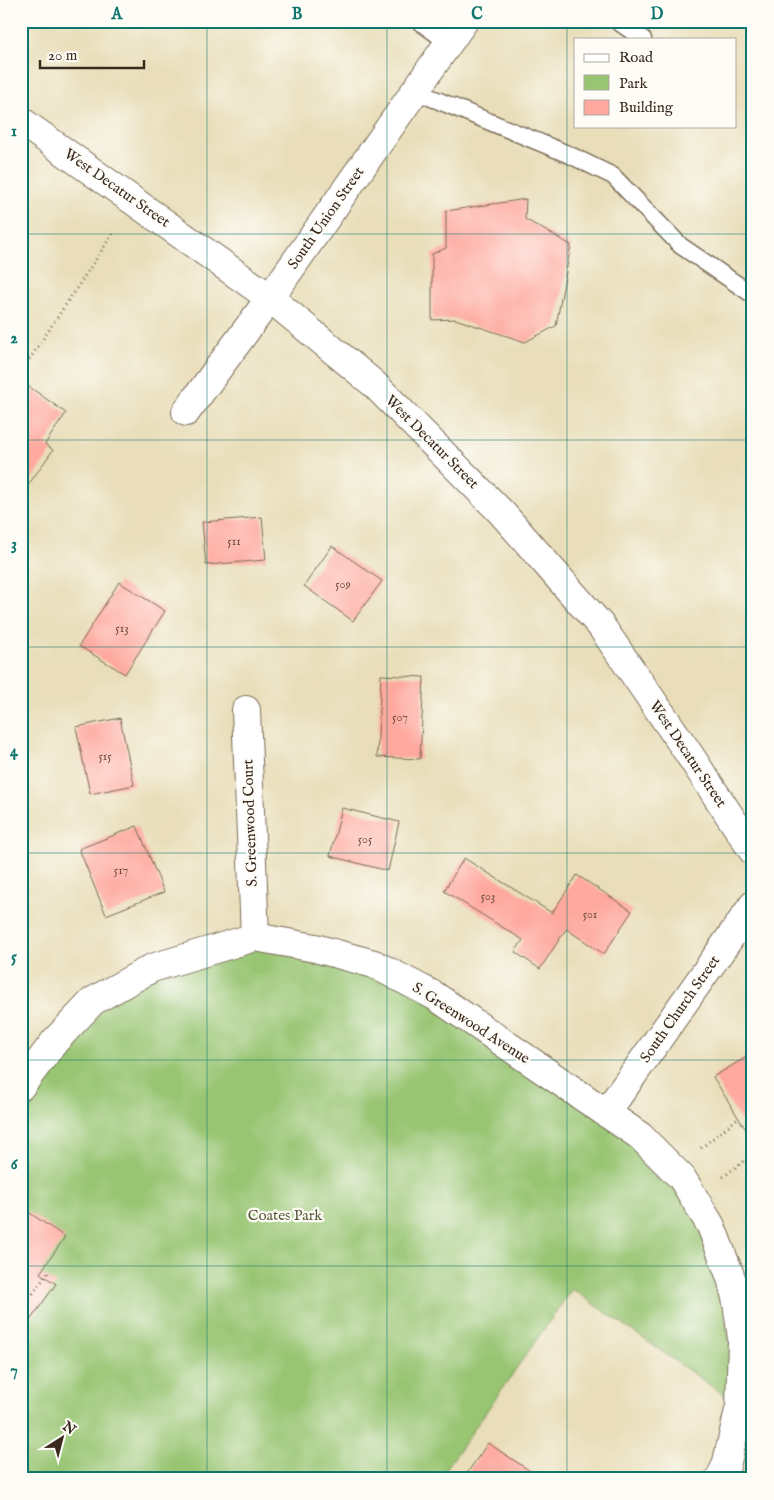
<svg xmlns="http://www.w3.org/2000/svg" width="774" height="1500" font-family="'IM FELL English',serif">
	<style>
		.green { fill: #98c572; stroke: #6a7848 }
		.building { fill: #fea89e }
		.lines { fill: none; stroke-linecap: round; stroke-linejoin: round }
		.service-casing { stroke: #786954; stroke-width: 19 }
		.minor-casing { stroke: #786954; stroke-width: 30 }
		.tertiary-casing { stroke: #786954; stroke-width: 30 }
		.path { stroke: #786954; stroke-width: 3; stroke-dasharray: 1 4; stroke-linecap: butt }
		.service { stroke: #fff; stroke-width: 16 }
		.minor { stroke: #fff; stroke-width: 28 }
		.tertiary { stroke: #fff; stroke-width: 28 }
		.grid { fill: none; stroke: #0f766e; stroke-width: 1; stroke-opacity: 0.55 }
		.labels { text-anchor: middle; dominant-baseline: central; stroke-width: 4.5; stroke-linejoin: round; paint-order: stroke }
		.number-label { font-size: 12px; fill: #6c4a3e }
		.street-label { font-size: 15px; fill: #3b2a1e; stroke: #fdfcf7 }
		.park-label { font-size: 15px; fill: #575837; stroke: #fdfcf7 }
		.neatline { fill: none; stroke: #0f766e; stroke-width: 2 }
		.grid-label { font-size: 16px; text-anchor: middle; font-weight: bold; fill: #0f766e }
	</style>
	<rect width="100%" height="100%" fill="#fdfcf7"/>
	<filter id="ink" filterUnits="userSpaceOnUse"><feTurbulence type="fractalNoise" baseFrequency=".02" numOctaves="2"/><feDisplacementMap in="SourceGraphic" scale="10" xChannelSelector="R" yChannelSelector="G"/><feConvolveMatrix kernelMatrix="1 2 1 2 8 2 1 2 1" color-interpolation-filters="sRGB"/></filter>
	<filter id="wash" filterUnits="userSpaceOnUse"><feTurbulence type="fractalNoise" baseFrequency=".0096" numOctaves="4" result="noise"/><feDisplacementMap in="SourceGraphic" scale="20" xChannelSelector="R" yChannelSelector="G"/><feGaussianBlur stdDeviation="1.12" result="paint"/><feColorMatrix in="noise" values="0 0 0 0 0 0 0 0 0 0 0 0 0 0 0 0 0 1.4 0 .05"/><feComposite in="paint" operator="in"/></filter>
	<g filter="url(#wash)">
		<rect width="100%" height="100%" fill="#e9deb9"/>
		<!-- green -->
		<polygon class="green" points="255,937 374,964 640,1136 711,1226 740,1406 572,1289 439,1479 21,1479 21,1086 93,1001"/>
		<g id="blocks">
			<!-- building -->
			<g class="building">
				<polygon points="526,199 525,219 571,245 556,326 525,342 455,319 432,320 432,254 446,248 446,211"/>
				<polygon points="21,381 66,413 45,444 53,450 21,495"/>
				<polygon points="262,517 266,560 206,565 202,522"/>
				<polygon points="332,546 382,581 353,621 304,586"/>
				<polygon points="119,582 165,611 125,674 79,646"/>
				<polygon points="381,675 424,677 420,759 377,757"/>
				<polygon points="120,718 134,785 90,794 76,727"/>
				<polygon points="342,808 399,822 388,871 330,856"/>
				<polygon points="137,826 164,892 106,915 79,849"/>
				<polygon points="464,858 552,913 577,875 632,911 604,954 566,929 540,969 515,952 523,940 444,891"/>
				<polygon points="753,1053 753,1141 713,1077"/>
				<polygon points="21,1207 65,1237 40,1273 56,1284 21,1333"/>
				<polygon points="488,1443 542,1479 463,1479"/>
			</g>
		</g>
	</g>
	<g filter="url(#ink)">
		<use href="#blocks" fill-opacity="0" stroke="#786954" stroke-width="1"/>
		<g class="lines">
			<!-- service casing -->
			<g class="service-casing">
				<g id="service">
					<polyline points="419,21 449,43"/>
					<polyline points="617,21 643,39"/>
					<polyline points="415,91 570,155 613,176 681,246 753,295"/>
				</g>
			</g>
			<!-- minor casing -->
			<g class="minor-casing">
				<g id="minor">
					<polyline points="186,412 270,298 464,21"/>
					<polyline points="246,710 255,937"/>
					<polyline points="21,1086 55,1041 93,1001 152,968 255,937 315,948 374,964 435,996 640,1136 682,1178 711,1226 731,1278 737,1302 742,1339 740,1406 726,1466 719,1479"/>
					<polyline points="606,1113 753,905"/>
				</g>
			</g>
			<!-- tertiary casing -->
			<g class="tertiary-casing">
				<polyline id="tertiary" points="21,121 270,298 374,384 501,512 601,626 687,751 753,851"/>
			</g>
			<!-- path -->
			<g class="path">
				<polyline points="21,372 114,232"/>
				<polyline points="701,1148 738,1118"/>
				<polyline points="723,1177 753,1154"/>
				<polyline points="751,1229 753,1228"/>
				<polyline points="21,1310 49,1271"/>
			</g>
			<!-- service -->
			<use href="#service" class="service"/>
			<!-- minor -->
			<use href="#minor" class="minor"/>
			<!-- tertiary -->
			<use href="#tertiary" class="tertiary"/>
		</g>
	</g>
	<!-- grid -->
	<path class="grid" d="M207 21V1479M387 21V1479M567 21V1479M21 234H753M21 440H753M21 647H753M21 853H753M21 1060H753M21 1266H753"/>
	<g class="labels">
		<!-- number labels -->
		<g class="number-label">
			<text x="234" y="541">511</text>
			<text x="343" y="584">509</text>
			<text x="122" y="628">513</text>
			<text x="400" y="717">507</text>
			<text x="105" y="756">515</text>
			<text x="365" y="839">505</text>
			<text x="121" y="870">517</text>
			<text x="488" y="896">503</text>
			<text x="590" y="914">501</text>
		</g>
		<!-- street labels -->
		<g class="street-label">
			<text transform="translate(117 188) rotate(35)">West Decatur Street</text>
			<text transform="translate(326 218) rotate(-55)">South Union Street</text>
			<text transform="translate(432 442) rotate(45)">West Decatur Street</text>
			<text transform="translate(688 754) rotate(56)">West Decatur Street</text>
			<text transform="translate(250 823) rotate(-92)">S. Greenwood Court</text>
			<text transform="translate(680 1009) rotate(-55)">South Church Street</text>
			<text transform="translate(471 1023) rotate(33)">S. Greenwood Avenue</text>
		</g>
		<!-- park labels -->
		<g class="park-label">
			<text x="285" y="1215">Coates Park</text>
		</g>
	</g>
	<!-- margin -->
	<rect width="774" height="1500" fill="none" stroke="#fdfcf7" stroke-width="55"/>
	<!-- legend -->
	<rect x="574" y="38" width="162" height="90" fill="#fdfcf7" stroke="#afa8a0"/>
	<rect x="584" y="54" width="25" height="8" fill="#ffffff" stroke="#afa8a0"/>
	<text x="619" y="62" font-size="15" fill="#3b2a1e">Road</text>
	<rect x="584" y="75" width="25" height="15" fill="#98c572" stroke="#afa8a0"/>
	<text x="619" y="88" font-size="15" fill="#3b2a1e">Park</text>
	<rect x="584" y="100" width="25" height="15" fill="#fea89e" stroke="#afa8a0"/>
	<text x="619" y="112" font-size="15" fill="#3b2a1e">Building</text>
	<!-- north arrow -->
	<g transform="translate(62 1438) rotate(36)" stroke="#fdfcf7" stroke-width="4" paint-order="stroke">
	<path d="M0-4L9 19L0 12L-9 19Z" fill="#3b2a1e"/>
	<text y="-8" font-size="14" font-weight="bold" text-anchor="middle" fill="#3b2a1e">N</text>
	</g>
	<!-- scale -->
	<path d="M40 60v8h104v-8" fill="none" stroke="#3b2a1e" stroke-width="2.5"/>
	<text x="48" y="60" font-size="15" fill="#3b2a1e" stroke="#fdfcf7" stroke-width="4" paint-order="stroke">20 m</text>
	<rect x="28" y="28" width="718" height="1444" class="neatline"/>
	<g class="grid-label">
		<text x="117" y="19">A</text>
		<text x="297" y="19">B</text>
		<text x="477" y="19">C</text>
		<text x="657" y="19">D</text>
		<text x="14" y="136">1</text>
		<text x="14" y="343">2</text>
		<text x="14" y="549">3</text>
		<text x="14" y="756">4</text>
		<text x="14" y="962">5</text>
		<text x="14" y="1169">6</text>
		<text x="14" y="1375">7</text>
	</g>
</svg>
